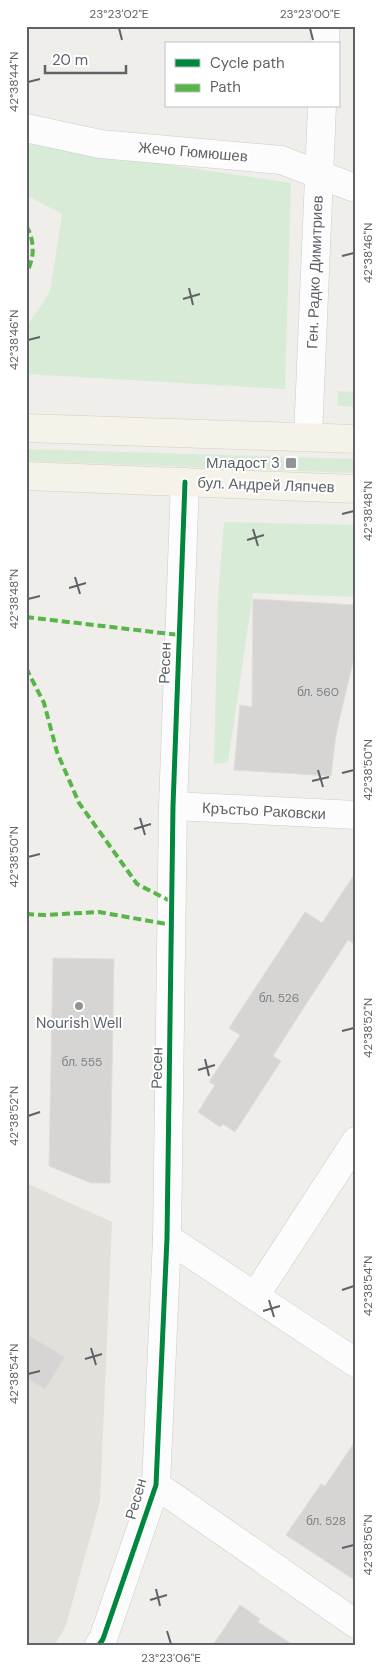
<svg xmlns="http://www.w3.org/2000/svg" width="382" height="1671" font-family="'DM Sans',sans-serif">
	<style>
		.education { fill: #e2e0da }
		.green { fill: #d8ebd6 }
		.building { fill: #d6d5d3; stroke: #deddd9 }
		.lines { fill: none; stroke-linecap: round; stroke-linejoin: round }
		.minor-casing { stroke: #cbcccc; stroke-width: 29 }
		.major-casing { stroke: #d7ceb8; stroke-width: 29 }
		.minor { stroke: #fdfcfc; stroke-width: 28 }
		.major { stroke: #f4f2e9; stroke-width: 28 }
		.quiet { stroke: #58b549; stroke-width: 4; stroke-dasharray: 8 4; stroke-linecap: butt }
		.cycleway-casing { stroke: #fff; stroke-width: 8 }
		.cycleway { stroke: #00873e; stroke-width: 5 }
		.ticks { fill: none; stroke: #5f6368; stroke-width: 2 }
		.poi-dot { fill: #919496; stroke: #fff; stroke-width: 2 }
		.labels { text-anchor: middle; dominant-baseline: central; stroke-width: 4; stroke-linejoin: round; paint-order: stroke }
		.number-label { font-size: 12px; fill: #7e8184 }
		.street-label { font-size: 15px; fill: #5f6368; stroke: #fff }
		.poi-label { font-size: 15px; fill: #5f6368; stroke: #fff; text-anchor: end }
		.neatline { fill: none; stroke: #5f6368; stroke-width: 2 }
		.ticks-label { font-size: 12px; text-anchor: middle; fill: #5f6368 }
	</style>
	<rect width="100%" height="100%" fill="#efeeea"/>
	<!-- education -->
	<polygon class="education" points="26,1183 112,1222 100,1501 66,1625 55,1645 26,1645"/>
	<!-- green -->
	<g class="green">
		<polygon points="26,144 291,183 285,389 26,374 26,328 50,292 62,214 26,195"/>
		<polygon points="338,391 356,392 356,407 338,406"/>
		<polygon points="26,449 356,459 356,473 26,461"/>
		<polygon points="224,522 356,525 356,597 253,593 228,762 214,764 218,596"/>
	</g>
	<!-- building -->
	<g class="building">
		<polygon points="253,599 356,605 356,649 336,734 331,776 234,770 240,705 252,707"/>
		<polygon points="356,872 356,945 348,940 290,1029 273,1056 281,1061 235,1132 223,1124 220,1127 198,1112 215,1085 209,1082 240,1035 229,1028 305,912 322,923"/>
		<polygon points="53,958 114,959 110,1183 91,1183 49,1166"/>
		<polygon points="26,1334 65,1357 45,1389 26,1378"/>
		<polygon points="356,1440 356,1581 286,1535 321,1484 325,1486"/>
		<polygon points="240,1605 260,1619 258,1622 293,1645 213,1645"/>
	</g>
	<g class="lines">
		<!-- minor casing -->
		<g class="minor-casing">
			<g id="minor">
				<polyline points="325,44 325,26"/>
				<polyline points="26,128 100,144 281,160 352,187 356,187"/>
				<polyline points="308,437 322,106"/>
				<polyline points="173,806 356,815"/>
				<polyline points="167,1238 356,1363"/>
				<polyline points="255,1296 356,1141"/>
				<polyline points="156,1485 356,1624"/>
				<polyline points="99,1645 103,1639 156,1485 167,1238 173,806 185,482"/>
			</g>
		</g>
		<!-- major casing -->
		<g class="major-casing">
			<g id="major">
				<polyline points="26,428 356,439"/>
				<polyline points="26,476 356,489"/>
			</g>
		</g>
		<!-- minor -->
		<use href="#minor" class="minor"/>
		<!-- major -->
		<use href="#major" class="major"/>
		<!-- quiet -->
		<g class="quiet">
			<path d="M26 226C35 239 35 259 26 273"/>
			<polyline points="26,617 179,635"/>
			<polyline points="26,668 44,703 57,752 79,803 137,884 172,902"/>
			<polyline points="26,914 44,915 99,912 172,925"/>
		</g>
		<!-- cycleway casing -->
		<g class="cycleway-casing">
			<polyline id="cycleway" points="99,1645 103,1639 156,1485 167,1238 173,806 185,482"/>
		</g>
		<!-- cycleway -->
		<use href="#cycleway" class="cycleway"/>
	</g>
	<!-- ticks -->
	<path class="ticks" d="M119 28 122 40M310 28 313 40M28 82 40 79M342 256 354 253M189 288 193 305M183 299 200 294M28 340 40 337M342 514 354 511M253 529 258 546M247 540 264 535M75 577 80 594M69 588 86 583M28 599 40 596M318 770 323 787M342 773 354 770M312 781 329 777M140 818 145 835M134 829 151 824M28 857 40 854M342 1031 354 1028M205 1059 209 1076M198 1070 215 1065M28 1116 40 1112M342 1290 354 1286M269 1300 274 1317M263 1311 280 1306M91 1348 96 1365M85 1359 102 1354M28 1374 40 1371M342 1548 354 1545M156 1589 160 1606M150 1600 167 1595M167 1631 171 1644"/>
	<!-- markers -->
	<g class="poi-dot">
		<rect x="285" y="457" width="12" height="12" rx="2.5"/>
		<circle cx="79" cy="1006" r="5"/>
	</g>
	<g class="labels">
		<!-- number labels -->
		<g class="number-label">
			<text x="318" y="692">бл. 560</text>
			<text x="279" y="998">бл. 526</text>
			<text x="82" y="1062">бл. 555</text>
			<text x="326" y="1521">бл. 528</text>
		</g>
		<!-- street labels -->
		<g class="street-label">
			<text transform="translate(193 152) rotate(5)">Жечо Гюмюшев</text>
			<text transform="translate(315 272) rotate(-88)">Ген. Радко Димитриев</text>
			<text transform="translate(266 485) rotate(2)">бул. Андрей Ляпчев</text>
			<text transform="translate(165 663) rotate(-88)">Ресен</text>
			<text transform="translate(264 811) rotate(3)">Кръстьо Раковски</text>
			<text transform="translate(157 1068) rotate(-89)">Ресен</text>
			<text transform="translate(136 1499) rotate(-74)">Ресен</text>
		</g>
		<!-- poi labels -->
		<g class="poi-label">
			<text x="280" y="463">Младост 3</text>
			<text x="79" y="1023" text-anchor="middle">Nourish Well</text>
		</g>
	</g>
	<!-- border -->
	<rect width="382" height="1671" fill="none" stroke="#ffffff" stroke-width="55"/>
	<!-- legend -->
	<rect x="165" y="42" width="175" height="65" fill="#ffffff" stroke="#bfc1c3"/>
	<rect x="175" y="59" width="25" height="8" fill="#00873e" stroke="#bfc1c3"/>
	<text x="210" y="68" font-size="15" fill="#5f6368">Cycle path</text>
	<rect x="175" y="84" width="25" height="8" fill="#58b549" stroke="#bfc1c3"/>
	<text x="210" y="92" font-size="15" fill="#5f6368">Path</text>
	<!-- scale -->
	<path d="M45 65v8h81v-8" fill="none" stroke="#5f6368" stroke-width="2.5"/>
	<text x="52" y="65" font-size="15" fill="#5f6368" stroke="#ffffff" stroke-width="4" paint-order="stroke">20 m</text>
	<rect x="28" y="28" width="326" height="1616" class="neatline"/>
	<g class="ticks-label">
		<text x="119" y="18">23°23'02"E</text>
		<text x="310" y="18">23°23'00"E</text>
		<text transform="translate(14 82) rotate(-90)" y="4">42°38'44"N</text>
		<text transform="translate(368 253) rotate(-90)" y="4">42°38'46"N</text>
		<text transform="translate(14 340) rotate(-90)" y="4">42°38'46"N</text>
		<text transform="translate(368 511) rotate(-90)" y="4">42°38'48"N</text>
		<text transform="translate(14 599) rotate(-90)" y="4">42°38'48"N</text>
		<text transform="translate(368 770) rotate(-90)" y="4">42°38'50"N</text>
		<text transform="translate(14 857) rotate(-90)" y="4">42°38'50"N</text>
		<text transform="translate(368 1028) rotate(-90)" y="4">42°38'52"N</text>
		<text transform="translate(14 1116) rotate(-90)" y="4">42°38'52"N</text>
		<text transform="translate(368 1286) rotate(-90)" y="4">42°38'54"N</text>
		<text transform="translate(14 1374) rotate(-90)" y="4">42°38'54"N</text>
		<text transform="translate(368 1545) rotate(-90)" y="4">42°38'56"N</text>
		<text x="171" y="1662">23°23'06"E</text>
	</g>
</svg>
